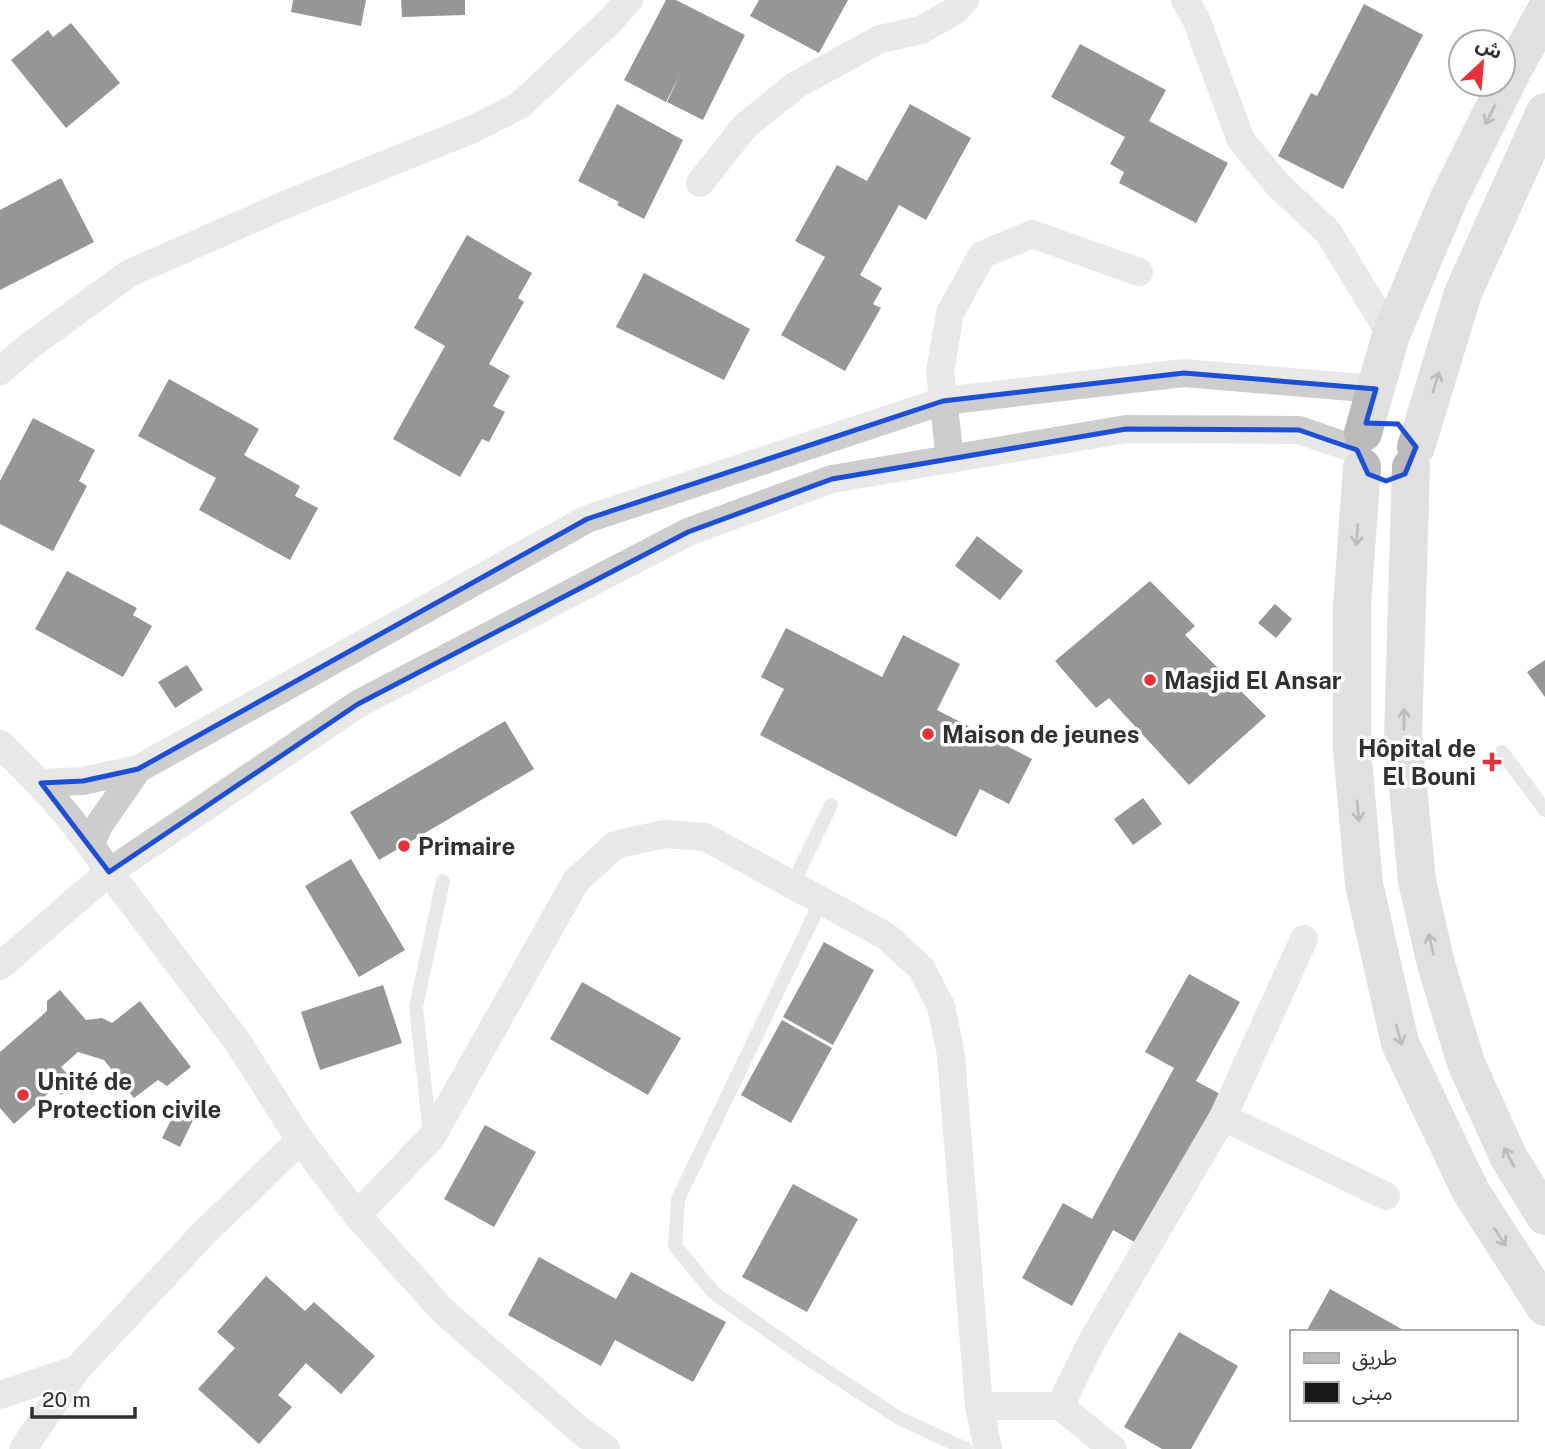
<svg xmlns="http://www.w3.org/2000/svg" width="1545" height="1449" font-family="'Public Sans','Noto Sans Arabic',sans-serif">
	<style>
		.building { fill: #171717 }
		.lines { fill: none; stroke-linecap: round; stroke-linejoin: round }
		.lane { stroke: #cdcdcd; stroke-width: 14 }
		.street { stroke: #cdcdcd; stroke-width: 28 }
		.secondary { stroke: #bababa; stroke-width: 38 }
		.oneway { stroke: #6e6e6e }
		.marked { fill: none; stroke: #1d4ed8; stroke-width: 5; stroke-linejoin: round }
		.poi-dot { fill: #ec2e36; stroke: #fff; stroke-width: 2.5 }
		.labels { text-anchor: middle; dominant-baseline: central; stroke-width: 7; stroke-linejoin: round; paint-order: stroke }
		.poi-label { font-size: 24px; font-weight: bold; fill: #303030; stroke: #fff; text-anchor: start }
	</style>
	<rect width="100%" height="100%" fill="#fff"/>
	<!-- building -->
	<g class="building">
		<polygon points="293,0 366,0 361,26 291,12"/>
		<polygon points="401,0 465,0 465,15 402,17"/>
		<polygon points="666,0 676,0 745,35 703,120 667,102 680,75 666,102 624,80"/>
		<polygon points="759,0 848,0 819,53 750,16"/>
		<polygon points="1364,4 1423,35 1343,189 1278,156 1311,93 1317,96"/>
		<polygon points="71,23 120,83 66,128 11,60 48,30 53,37"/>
		<polygon points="1080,44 1166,90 1149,121 1228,163 1196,223 1119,183 1124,172 1110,164 1125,137 1051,97"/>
		<polygon points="617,104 683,140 644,219 617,205 619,202 578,181"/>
		<polygon points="910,104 971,138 926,220 899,205 860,275 882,288 873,304 881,308 845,371 781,335 825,257 795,241 837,165 867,181"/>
		<polygon points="61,178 94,242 0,290 0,210"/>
		<polygon points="467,235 532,273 518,298 524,302 489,364 510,376 493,406 505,412 489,442 482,439 460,477 393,439 445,346 414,328"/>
		<polygon points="644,273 750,329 724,380 616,327"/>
		<polygon points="169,379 259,429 244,455 300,486 295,496 318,508 290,560 199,510 216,478 138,436"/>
		<polygon points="33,418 95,450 79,481 87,486 53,551 0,524 0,481"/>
		<polygon points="977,536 1023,571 1000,600 955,566"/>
		<polygon points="67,571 137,608 133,615 152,626 123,677 35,629"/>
		<polygon points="1150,581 1195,626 1185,635 1266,716 1189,785 1109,698 1096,708 1055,661"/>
		<polygon points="1275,604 1292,619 1276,638 1258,623"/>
		<polygon points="786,628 882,677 903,635 960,664 937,710 1032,759 1009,804 980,789 956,837 760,735 784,689 761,677"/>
		<polygon points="1545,660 1545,697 1527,672"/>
		<polygon points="187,665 203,690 175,708 158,682"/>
		<polygon points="505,721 534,769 379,860 350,812"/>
		<polygon points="1143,798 1162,824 1133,845 1114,819"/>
		<polygon points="351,859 405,950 359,977 305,886"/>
		<polygon points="824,942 874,970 833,1045 783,1017"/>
		<polygon points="1189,974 1240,1002 1196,1081 1224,1096 1143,1247 1113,1230 1072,1306 1022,1278 1063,1203 1092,1219 1174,1068 1145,1052"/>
		<polygon points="582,982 681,1038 648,1095 550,1039"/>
		<polygon points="383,985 402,1043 320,1070 301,1012"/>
		<polygon points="60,990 86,1020 102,1018 112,1023 140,1001 191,1067 167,1086 158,1080 134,1098 104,1060 78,1052 61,1067 75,1083 61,1095 54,1088 14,1124 0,1108 0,1052 47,1011 47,1001"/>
		<polygon points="782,1020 832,1048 791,1123 741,1095"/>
		<polygon points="177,1108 195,1116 180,1147 162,1138"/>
		<polygon points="485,1125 536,1152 494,1227 444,1199"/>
		<polygon points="793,1184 858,1219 807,1312 742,1277"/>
		<polygon points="539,1257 616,1299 631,1272 726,1322 693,1382 615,1340 601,1366 508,1315"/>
		<polygon points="266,1276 305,1311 314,1302 375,1356 341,1394 306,1363 278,1395 292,1407 259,1444 198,1389 235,1348 217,1332"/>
		<polygon points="1330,1289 1407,1332 1306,1332"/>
		<polygon points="1179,1332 1238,1366 1191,1449 1162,1449 1124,1427"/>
	</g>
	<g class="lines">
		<!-- lane -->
		<g class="lane">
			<polyline points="1502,752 1545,810"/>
			<polyline points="793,883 831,805"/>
			<polyline points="822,899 678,1199 675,1246 714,1293 807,1358 899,1418 966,1449"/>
			<polyline points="430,1133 416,1007 443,881"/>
		</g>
		<!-- street -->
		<g class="street">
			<polyline points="1185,0 1196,19 1241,140 1278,185 1328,232 1391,335"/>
			<polyline points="700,183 745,126 796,85 880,39 921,30 956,10 965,0"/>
			<polyline points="0,371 28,347 128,274 282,206 473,129 520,105 609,22 629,0"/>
			<polyline points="950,459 940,372 950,313 982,255 1032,234 1139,272"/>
			<path d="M0 744C41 783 78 824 109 872L237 1041 300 1140 357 1215 442 1310 581 1431 606 1449"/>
			<polyline points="41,783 83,781 138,769"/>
			<polyline points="91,844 99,825 138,769 587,519 943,401 1184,373 1376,389"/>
			<polyline points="0,966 109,872 358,704 688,532 832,479 1126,429 1299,430 1357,450"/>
			<polyline points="1223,1117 1386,1196"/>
			<polyline points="357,1215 431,1138 576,881 615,845 664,834 705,837 886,936 921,968 941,1006 951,1055 979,1406 988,1449"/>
			<polyline points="0,1395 77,1369 203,1234 300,1140"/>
			<polyline points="979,1406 1060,1406 1092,1341 1223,1117 1304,939"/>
			<polyline points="1060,1406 1113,1449"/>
			<polyline points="23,1449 77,1369"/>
		</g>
		<!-- secondary -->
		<g class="secondary">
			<polyline points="1363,433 1391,335 1449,198 1514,68 1545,12"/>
			<polyline points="1416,447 1463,293 1545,112"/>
			<polyline points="1362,467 1352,606 1352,749 1364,884 1400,1043 1470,1190 1545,1307"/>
			<polyline points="1411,467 1403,736 1417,881 1436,964 1466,1063 1509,1158 1545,1216"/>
		</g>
	</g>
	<!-- one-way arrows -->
	<defs><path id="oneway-shaft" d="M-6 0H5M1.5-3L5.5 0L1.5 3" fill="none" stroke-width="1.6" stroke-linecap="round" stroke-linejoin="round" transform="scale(1.75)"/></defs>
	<g class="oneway">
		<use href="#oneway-shaft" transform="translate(1490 115) rotate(117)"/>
		<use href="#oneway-shaft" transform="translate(1436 382) rotate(-73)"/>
		<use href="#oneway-shaft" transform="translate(1357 535) rotate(94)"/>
		<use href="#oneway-shaft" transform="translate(1404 719) rotate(-89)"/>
		<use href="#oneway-shaft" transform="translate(1358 811) rotate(85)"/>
		<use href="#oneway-shaft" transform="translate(1431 944) rotate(-103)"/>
		<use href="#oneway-shaft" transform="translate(1399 1035) rotate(75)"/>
		<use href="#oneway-shaft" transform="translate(1509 1157) rotate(-118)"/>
		<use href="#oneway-shaft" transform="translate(1500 1237) rotate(57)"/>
	</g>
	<!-- marked area -->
	<path d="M0 0H1545V1449H0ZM1184 373 1376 389 1366 423 1398 424 1416 447 1405 474 1386 481 1368 474 1357 450 1299 430 1126 429 832 479 688 532 358 704 109 872 41 783 83 781 138 769 587 519 943 401Z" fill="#fff" fill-opacity=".55" fill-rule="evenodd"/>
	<path class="marked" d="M1184 373 1376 389 1366 423 1398 424 1416 447 1405 474 1386 481 1368 474 1357 450 1299 430 1126 429 832 479 688 532 358 704 109 872 41 783 83 781 138 769 587 519 943 401Z"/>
	<!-- markers -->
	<g class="poi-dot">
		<circle cx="1150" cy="680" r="7"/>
		<circle cx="928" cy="734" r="7"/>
		<path d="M1488.5 751.5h7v7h7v7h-7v7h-7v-7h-7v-7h7z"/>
		<circle cx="404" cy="846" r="7"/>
		<circle cx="23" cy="1095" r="7"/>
	</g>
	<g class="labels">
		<!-- poi labels -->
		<g class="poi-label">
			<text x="1164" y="680">Masjid El Ansar</text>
			<text x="942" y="734">Maison de jeunes</text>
			<text x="1476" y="748" text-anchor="end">Hôpital de<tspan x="1476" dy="28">El Bouni</tspan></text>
			<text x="418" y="846">Primaire</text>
			<text x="37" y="1081">Unité de<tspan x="37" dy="28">Protection civile</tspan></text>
		</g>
	</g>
	<!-- legend -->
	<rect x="1290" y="1330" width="228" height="91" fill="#ffffff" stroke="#acacac" stroke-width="2"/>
	<rect x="1304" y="1353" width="35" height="10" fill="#bababa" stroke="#acacac" stroke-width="2"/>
	<text x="1352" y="1365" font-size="21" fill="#303030">طريق</text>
	<rect x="1304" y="1382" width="35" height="21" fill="#171717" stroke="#acacac" stroke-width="2"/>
	<text x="1352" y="1400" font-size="21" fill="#303030">مبنى</text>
	<!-- north arrow -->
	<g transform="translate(1482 63) rotate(26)"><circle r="33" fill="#ffffff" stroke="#acacac" stroke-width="2"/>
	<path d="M0-5L12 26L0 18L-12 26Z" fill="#ec2e36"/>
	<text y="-10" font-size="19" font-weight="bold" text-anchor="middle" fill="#303030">ش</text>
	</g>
	<!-- scale -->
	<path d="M32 1407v10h103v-10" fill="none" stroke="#303030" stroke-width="3.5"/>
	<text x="42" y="1407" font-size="21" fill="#303030" stroke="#ffffff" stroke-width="5" paint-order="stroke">20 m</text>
</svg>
